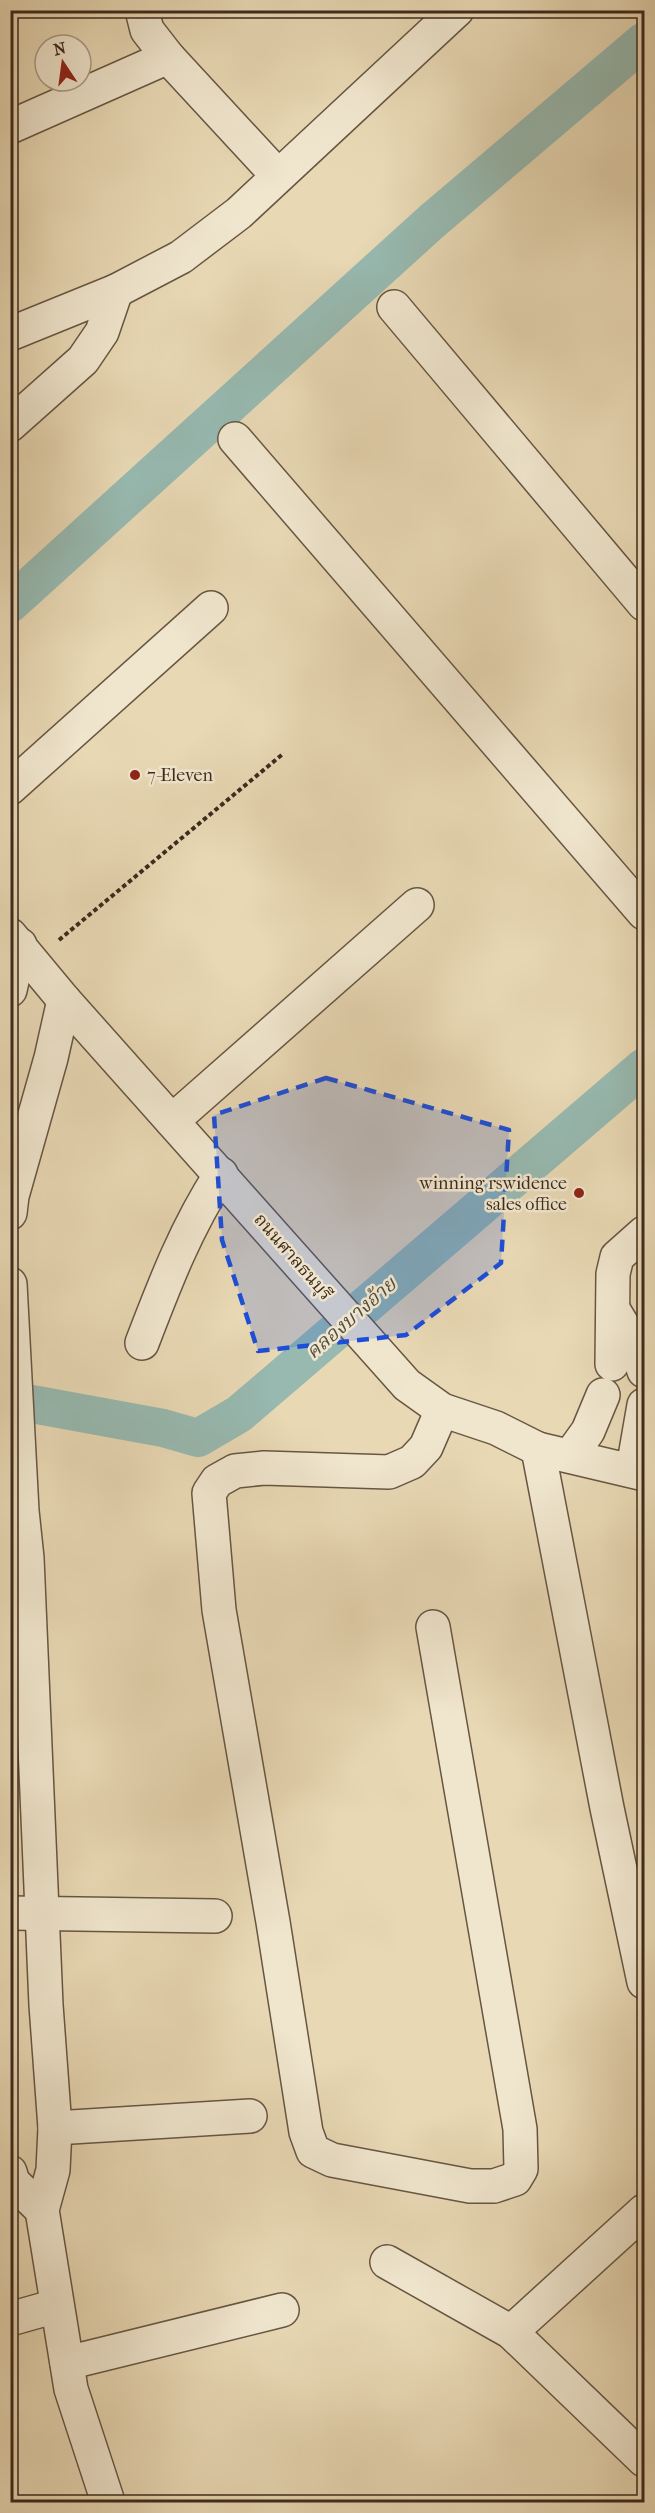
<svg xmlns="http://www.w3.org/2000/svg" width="655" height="2513" font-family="'IM FELL French Canon','Noto Serif Thai',serif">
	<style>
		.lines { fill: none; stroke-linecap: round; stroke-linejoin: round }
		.canal { stroke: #97b9b0; stroke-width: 38 }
		.minor-casing { stroke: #675643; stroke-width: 36 }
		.path { stroke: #3c2a1d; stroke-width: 4; stroke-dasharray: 4.5 3; stroke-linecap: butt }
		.minor { stroke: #f0e6ce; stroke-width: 33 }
		.marked { fill: #1d4ed8; fill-opacity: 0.2; stroke: #1d4ed8; stroke-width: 4.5; stroke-dasharray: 12 8; stroke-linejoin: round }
		.poi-dot { fill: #8f2418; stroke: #f0e6ce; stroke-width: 2 }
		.labels { text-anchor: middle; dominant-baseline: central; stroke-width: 5; stroke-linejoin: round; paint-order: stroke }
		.poi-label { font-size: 18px; fill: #3c2a1d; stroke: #f0e6ce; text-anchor: start }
		.street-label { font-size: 18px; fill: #3c2a1d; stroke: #f0e6ce }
		.water-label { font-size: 20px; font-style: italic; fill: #534e42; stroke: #f0e6ce }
	</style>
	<rect width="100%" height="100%" fill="#e8d8b4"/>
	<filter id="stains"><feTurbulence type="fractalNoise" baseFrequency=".00333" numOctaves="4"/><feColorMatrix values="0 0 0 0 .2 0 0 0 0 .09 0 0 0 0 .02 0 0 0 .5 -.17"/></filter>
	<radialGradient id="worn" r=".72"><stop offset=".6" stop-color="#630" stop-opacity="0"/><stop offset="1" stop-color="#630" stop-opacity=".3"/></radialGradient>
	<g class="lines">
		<!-- canal -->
		<g class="canal">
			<polyline points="10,604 431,222 644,41"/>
			<polyline points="10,1400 163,1428 198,1438 239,1414 644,1067"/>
		</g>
		<!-- minor casing -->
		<g class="minor-casing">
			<g id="minor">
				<polyline points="142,10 147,30 168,57 278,176"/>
				<polyline points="10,127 168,57"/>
				<polyline points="394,307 644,604"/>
				<polyline points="10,334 116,291 181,257 239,213 457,10"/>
				<polyline points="10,425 83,360 102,332 116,291"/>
				<polyline points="235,439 644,913"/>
				<polyline points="10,788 211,608"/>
				<polyline points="10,935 64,1000 407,1385 442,1410 496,1428 538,1449 644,1474"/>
				<polyline points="10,990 20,945"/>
				<polyline points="172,1121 417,905"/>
				<polyline points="10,1213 12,1196 51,1058 64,1000"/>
				<polyline points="10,1284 22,1511 27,1558 46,2005 55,2128 53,2170 42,2210 71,2389 108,2502"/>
				<polyline points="614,1311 636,1347 644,1371"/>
				<path d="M142 1343C165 1283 186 1228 221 1174"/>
				<polyline points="612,1364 613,1274 617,1257 644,1233"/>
				<polyline points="538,1449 607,1808 644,1982"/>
				<polyline points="570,1456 588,1431 603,1395"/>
				<polyline points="629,1470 635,1457 644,1405"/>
				<polyline points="433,1627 520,2129 521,2169 515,2179 494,2186 470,2186 332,2160 313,2151 306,2132 273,1922 219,1610 209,1493 217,1481 235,1471 264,1468 389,1472 412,1462 426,1447 442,1410"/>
				<polyline points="10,1913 215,1916"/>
				<polyline points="55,2128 250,2116"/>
				<polyline points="10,2172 13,2182 42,2210"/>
				<polyline points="387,2262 511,2332 644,2460"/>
				<polyline points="10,2319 56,2306"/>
				<polyline points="511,2332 644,2211"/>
				<polyline points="67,2363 282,2310"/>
			</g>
		</g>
		<!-- path -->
		<polyline class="path" points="59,940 284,753"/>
		<!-- minor -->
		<use href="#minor" class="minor"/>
	</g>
	<!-- marked area -->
	<path class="marked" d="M326 1078 509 1130 501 1263 406 1335 258 1351 222 1240 214 1115Z"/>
	<!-- markers -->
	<g class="poi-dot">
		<circle cx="135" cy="775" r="6"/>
		<circle cx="579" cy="1193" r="6"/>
	</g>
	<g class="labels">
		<!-- poi labels -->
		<g class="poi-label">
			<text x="147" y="775">7-Eleven</text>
			<text x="567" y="1183" text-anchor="end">winning rswidence<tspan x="567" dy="21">sales office</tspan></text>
		</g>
		<!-- street labels -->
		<g class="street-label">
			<text transform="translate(293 1257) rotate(49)">ถนนศาลธนบุรี</text>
		</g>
		<!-- water labels -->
		<g class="water-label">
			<text transform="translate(351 1318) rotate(-41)">คลองบางอ้าย</text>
		</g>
	</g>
	<!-- margin -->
	<rect width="655" height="2513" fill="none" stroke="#e8d8b4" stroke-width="36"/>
	<rect x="12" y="12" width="631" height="2489" fill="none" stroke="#3c2a1d" stroke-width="3"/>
	<rect x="18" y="18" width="619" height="2477" fill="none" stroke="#3c2a1d" stroke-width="1.5"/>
	<!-- north arrow -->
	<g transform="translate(63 63) rotate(347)"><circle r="28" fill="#f0e6ce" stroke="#a89b87" stroke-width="1.5"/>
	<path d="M0-4.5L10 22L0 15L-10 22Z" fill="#8f2418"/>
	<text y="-9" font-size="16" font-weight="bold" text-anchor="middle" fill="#3c2a1d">N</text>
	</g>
	<rect width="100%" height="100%" filter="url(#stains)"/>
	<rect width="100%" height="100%" fill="url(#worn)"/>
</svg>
